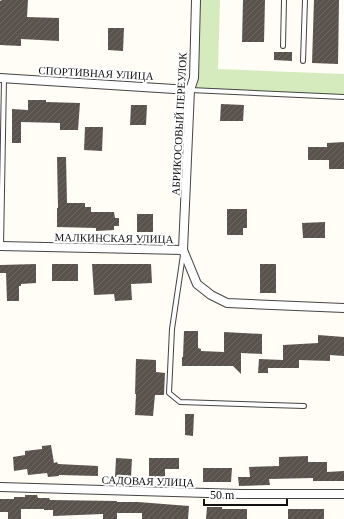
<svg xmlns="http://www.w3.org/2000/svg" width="344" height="519" font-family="'Times New Roman',serif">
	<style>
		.grass { fill: #d5ebbd }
		.building { fill: url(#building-hatch) }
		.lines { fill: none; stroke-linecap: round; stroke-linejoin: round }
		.lane-casing { stroke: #444; stroke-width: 6 }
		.street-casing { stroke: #444; stroke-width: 10 }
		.lane { stroke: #fff; stroke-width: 4 }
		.street { stroke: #fff; stroke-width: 8 }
		.labels { text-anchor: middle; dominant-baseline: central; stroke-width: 4; stroke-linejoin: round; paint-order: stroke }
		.street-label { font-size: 11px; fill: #111; stroke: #fff }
	</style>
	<defs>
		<pattern id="building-hatch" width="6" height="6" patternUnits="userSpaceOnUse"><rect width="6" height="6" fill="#5a524d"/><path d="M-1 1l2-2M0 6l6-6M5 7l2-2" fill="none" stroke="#6d6662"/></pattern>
	</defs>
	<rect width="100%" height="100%" fill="#fffdf5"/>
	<!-- grass -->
	<polygon class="grass" points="196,0 220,0 218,69 344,74 344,97 190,90"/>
	<!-- building -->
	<g class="building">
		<polygon points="2,0 28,0 27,17 59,18 59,41 21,39 21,46 0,45 0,1"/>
		<polygon points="243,0 265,0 264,42 242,42"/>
		<polygon points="314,0 339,0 338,64 312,63"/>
		<polygon points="108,28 124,28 123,51 108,50"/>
		<polygon points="274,52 292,52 292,61 274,60"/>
		<polygon points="28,100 46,100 46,102 80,103 78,130 60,130 60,123 21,122 21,143 12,143 12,109 28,110"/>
		<polygon points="221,104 244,105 243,121 220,121"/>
		<polygon points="131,105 147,105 146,125 130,125"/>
		<polygon points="85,127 103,127 102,151 84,150"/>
		<polygon points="344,142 344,169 329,169 329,160 308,160 308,147 327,147 327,143"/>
		<polygon points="57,157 66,157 67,203 85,203 85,207 91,207 91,212 114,212 115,218 119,218 119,226 114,226 114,230 96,231 96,228 57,227 57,208 58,208"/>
		<polygon points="227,209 247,209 247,228 243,228 243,235 227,235"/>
		<rect x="137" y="214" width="16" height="18"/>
		<polygon points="325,222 325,238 303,238 302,223"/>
		<polygon points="36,264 36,283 21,284 21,286 19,286 19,301 7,301 6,273 0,273 0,265"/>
		<rect x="52" y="264" width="26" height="17"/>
		<polygon points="92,264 151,264 152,283 131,284 132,300 115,301 114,294 94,295"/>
		<rect x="260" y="264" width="16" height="29"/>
		<polygon points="184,331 198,331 198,348 201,349 201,351 224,352 224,332 262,334 262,354 241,353 241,374 233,366 182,366 182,357 183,357"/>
		<polygon points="318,335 344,337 344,356 330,355 330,361 299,360 299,368 268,368 268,373 258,373 259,359 283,360 283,345 318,343"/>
		<polygon points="136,359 156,360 156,372 165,373 164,395 155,395 153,416 135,415 136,394 135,394"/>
		<polygon points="185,414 194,414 193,436 185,435"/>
		<polygon points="51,445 54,463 57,462 58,464 98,466 98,476 59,475 59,476 48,477 47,473 28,475 27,469 14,471 13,457 25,455 25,451 42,449 42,446"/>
		<polygon points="308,456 308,462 327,462 327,472 344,471 344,481 313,481 313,478 269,479 270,485 239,486 238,477 250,477 249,467 279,466 279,457"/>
		<polygon points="116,458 132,459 131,477 115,477"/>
		<polygon points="149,458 179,458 179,469 165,469 165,479 149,479"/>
		<polygon points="203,468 232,468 231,482 203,482"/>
		<polygon points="25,495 37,495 38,498 49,498 50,500 117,501 117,502 138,502 189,506 188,519 142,519 142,513 117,513 117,519 103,519 103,514 53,516 53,510 44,510 44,509 21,509 21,519 8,519 8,512 0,512 0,499 14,499 14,497 25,497"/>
		<polygon points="207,507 222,507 222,509 247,509 247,519 206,519"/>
		<rect x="288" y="509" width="36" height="10"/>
	</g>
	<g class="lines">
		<!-- lane casing -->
		<g class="lane-casing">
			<g id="lane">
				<polyline points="283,46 284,0"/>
				<polyline points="303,61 305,0"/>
				<polyline points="190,90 344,97"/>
				<polyline points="1,246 4,79"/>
				<polyline points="183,255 172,329 169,393 180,402 304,406"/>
			</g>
		</g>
		<!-- street casing -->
		<g class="street-casing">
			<g id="street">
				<polyline points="0,78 190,90"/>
				<polyline points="0,246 183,250 197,284 211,295 227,303 344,308"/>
				<polyline points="183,250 190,90 194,78 196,0"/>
				<polyline points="0,487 242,494 344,494"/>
			</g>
		</g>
		<!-- lane -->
		<use href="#lane" class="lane"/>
		<!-- street -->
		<use href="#street" class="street"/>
	</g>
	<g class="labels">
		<!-- street labels -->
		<g class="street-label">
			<text transform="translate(96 73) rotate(3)">СПОРТИВНАЯ УЛИЦА</text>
			<text transform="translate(179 124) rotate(-87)">АБРИКОСОВЫЙ ПЕРЕУЛОК</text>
			<text transform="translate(114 238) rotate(1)">МАЛКИНСКАЯ УЛИЦА</text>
			<text transform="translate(148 481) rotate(2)">САДОВАЯ УЛИЦА</text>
		</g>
	</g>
	<!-- scale -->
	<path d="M204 499v6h83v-6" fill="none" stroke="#111111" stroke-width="2"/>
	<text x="210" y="499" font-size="12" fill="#111111" stroke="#ffffff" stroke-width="3" paint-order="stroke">50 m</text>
</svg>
